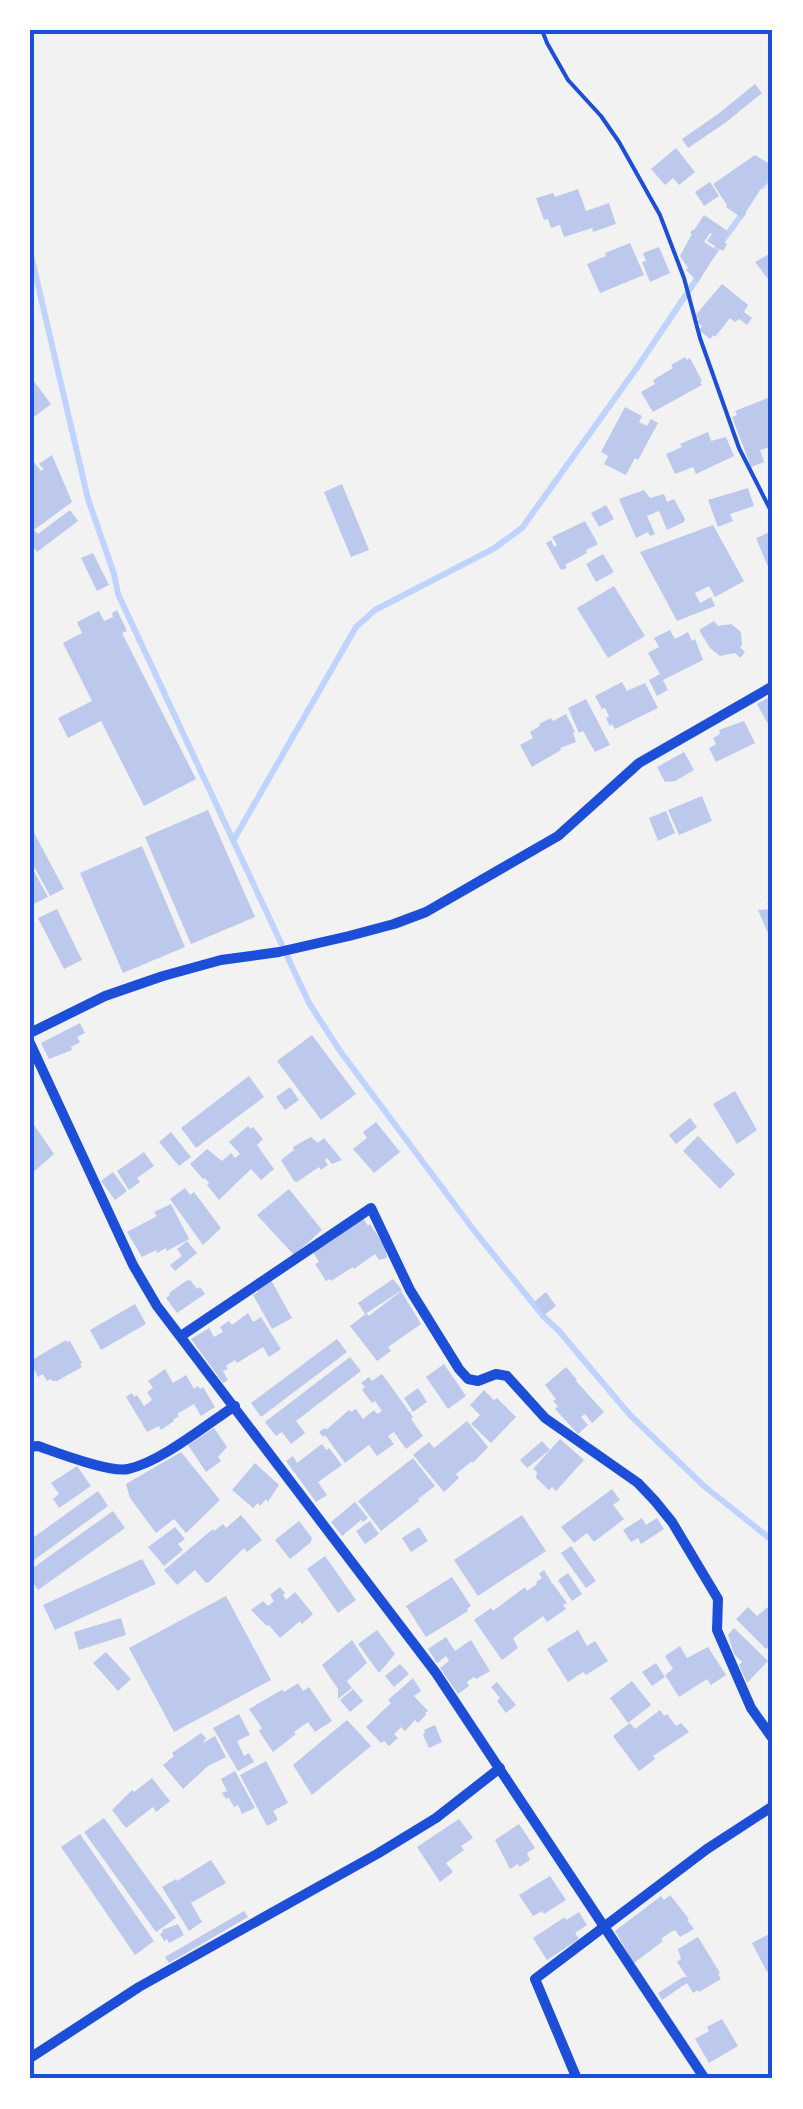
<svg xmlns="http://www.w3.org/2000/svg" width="803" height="2109" font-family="'Libre Baskerville',serif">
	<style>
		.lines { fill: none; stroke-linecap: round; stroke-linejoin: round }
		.stream { stroke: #bfd3fe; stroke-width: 6 }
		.building { fill: #bdc9ec }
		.path { stroke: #1d4ed8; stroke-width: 4 }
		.minor { stroke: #1d4ed8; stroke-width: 10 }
		.neatline { fill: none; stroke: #1d4ed8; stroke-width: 4 }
	</style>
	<rect width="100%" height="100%" fill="#f2f2f2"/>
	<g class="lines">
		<!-- stream -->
		<g class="stream">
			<polyline points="762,186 773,171"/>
			<polyline points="30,251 88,499 114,574 118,594 309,1003 340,1051 476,1233 544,1317 559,1331 630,1415 704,1486 773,1541"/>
			<polyline points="712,255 743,213"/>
			<polyline points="233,841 356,627 375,610 493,549 522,528 636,369 700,274"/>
		</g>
	</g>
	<!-- building -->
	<g class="building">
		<polygon points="755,84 762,93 725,123 688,148 682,139 718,114"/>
		<polygon points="676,148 695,172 679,185 673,178 665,185 651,169"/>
		<polygon points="755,155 773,166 773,170 742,218 726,207 727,205 713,184"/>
		<polygon points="710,182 719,196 704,206 695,192"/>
		<polygon points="578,189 586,211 609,203 616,224 593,232 592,228 564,237 560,225 551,228 548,219 544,220 536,198 553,193 555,197"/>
		<polygon points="704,215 729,232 723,242 727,244 723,251 707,241 712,234 710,233 704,242 718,251 698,282 686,270 688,268 680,256 692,234 690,233 692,230 694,230"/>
		<polygon points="630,243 644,275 600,293 587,264 606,256 605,253"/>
		<polygon points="659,247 670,273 650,282 642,262 646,261 643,253"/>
		<polygon points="773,252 773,275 768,279 755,262"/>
		<polygon points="722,284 748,305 744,312 752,318 747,325 739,319 735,322 730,318 715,337 713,335 710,339 699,330 702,326 697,322 699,319 695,316"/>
		<polygon points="685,357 687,360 690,358 702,381 700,382 702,385 653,412 641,392 655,384 653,380 673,368 671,365"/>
		<polygon points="30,376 51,404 30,420"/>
		<polygon points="768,398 773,413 773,446 760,450 764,462 751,467 732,417 737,415 735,411"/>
		<polygon points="625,407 642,416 639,422 647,426 651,419 658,423 638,460 635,458 626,475 604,464 608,456 601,452"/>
		<polygon points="708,432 711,441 726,437 734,456 696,474 693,467 675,474 666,454 682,447 680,444"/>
		<polygon points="52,455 72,502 34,530 38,534 70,510 78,521 37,552 30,542 30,457 41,471 44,469 39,464"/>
		<polygon points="342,484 369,550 351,557 324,492"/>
		<polygon points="748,488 754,506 730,514 733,521 718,527 708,500"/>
		<polygon points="644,490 650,498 664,494 667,502 674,499 685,519 684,522 667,530 659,511 647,516 655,534 650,536 648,532 636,538 619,499"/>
		<polygon points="606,505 614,519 599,527 591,513"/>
		<polygon points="585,521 598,544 586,550 587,553 565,565 567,568 561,570 546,543 551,540 554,547 557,545 552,537"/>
		<polygon points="713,525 744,581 715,597 709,586 695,593 700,603 711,597 715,606 677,621 640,552"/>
		<polygon points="768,533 773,543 773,579 756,538"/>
		<polygon points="93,553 109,585 97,591 81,558"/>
		<polygon points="603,554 614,572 596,582 586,564"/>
		<polygon points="614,586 645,636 608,658 577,608"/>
		<polygon points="117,610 127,631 122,633 196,779 144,806 101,721 68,738 58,718 92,701 63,643 82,633 77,622 99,611 104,621 113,617 112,613"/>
		<polygon points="714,621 718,626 731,624 741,632 742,645 740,647 745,652 740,658 735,653 720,656 710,648 699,630"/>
		<polygon points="670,630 675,639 688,632 692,641 695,639 703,660 663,680 668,690 657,696 649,680 660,674 648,653 659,647 654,638"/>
		<polygon points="622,682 627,691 645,683 658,708 615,729 612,724 610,726 606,718 609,716 605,708 602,709 595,696"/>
		<polygon points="773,695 773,733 757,704"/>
		<polygon points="586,699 610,745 595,752 583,731 579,733 568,708"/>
		<polygon points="566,714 575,732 573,733 576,742 560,748 561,750 532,767 520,745 533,738 530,732 540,726 539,724 551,718 553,721"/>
		<polygon points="744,721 755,743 716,762 709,748 716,744 713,738 720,734 719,730"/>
		<polygon points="684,752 694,770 675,781 665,782 657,767"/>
		<polygon points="702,796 712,821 679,835 668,810"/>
		<polygon points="208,810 255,917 191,944 145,837"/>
		<polygon points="666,811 675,833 658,841 649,818"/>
		<polygon points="33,831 64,889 50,896 30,859 30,832"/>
		<polygon points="142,846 185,947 123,973 80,873"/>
		<polygon points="30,864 48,897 30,906"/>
		<polygon points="773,901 773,945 758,910 770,909 767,903"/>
		<polygon points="57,909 82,960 64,969 38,918"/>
		<polygon points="80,1023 85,1033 77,1037 80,1042 71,1047 72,1050 49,1059 41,1043"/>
		<polygon points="312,1035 356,1094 321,1120 277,1061"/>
		<polygon points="249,1076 264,1097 196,1148 181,1128"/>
		<polygon points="290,1087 299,1100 285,1110 276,1097"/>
		<polygon points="735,1091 757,1130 737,1144 713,1104"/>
		<polygon points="690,1118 697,1127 676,1144 669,1135"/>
		<polygon points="30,1119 54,1154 30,1175"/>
		<polygon points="376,1122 400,1152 374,1173 353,1149 367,1138 363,1132"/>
		<polygon points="248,1126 251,1129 253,1127 263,1139 257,1145 274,1169 261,1180 251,1169 219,1200 207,1185 209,1183 205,1178 203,1179 190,1164 207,1149 222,1161 231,1153 235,1158 240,1154 229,1142"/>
		<polygon points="171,1132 191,1157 179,1166 159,1142"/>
		<polygon points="698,1136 735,1174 720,1189 683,1151"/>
		<polygon points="311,1137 318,1143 324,1138 342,1160 332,1164 327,1158 325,1160 328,1165 321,1170 319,1167 297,1182 294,1181 281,1160 294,1150 293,1147"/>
		<polygon points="144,1152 154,1166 137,1178 140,1182 129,1190 117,1171"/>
		<polygon points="113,1172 127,1191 115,1200 101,1181"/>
		<polygon points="185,1188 190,1195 194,1192 221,1228 203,1245 170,1199"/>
		<polygon points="289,1189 322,1230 294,1255 257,1215"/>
		<polygon points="171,1204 189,1239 167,1251 166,1248 157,1253 156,1250 142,1257 127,1232 157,1216 154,1212"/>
		<polygon points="361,1215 368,1226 370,1224 385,1247 387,1258 379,1260 375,1254 354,1269 353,1267 331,1281 330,1279 326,1281 315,1264 319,1262 311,1249"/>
		<polygon points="187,1241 197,1253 175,1271 170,1265 182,1256 177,1249"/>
		<polygon points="393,1279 402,1290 365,1314 358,1303"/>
		<polygon points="190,1280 197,1289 200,1287 205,1294 177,1313 166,1298 170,1295 169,1293 186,1281"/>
		<polygon points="271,1280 292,1318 272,1329 253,1295 258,1292 256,1289"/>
		<polygon points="401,1291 421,1324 388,1347 391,1351 377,1361 350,1326 367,1313 369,1316"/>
		<polygon points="546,1292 556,1306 544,1315 534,1302"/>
		<polygon points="135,1304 146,1324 101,1350 90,1330"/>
		<polygon points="248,1313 253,1322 261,1317 281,1349 269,1357 263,1347 237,1363 235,1360 226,1366 228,1369 223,1371 228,1380 223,1383 191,1339 209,1328 214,1337 223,1332 220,1327 229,1321 232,1325"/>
		<polygon points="337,1339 347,1352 261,1417 251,1403"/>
		<polygon points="66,1340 67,1342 70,1341 82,1363 80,1364 82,1367 57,1381 52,1381 51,1379 47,1381 43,1374 38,1377 30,1361"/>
		<polygon points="350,1357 361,1371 296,1421 305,1433 291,1444 282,1432 276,1436 265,1422"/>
		<polygon points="444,1364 466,1396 448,1409 426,1377"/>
		<polygon points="566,1367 577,1380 576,1381 604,1412 592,1423 585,1414 581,1417 588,1425 578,1434 555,1409 558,1406 553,1401 556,1399 545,1385"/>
		<polygon points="165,1369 173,1383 186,1375 194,1389 198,1386 200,1389 203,1387 215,1407 201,1416 194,1404 177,1414 179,1416 173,1420 174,1421 161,1430 159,1426 147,1432 126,1397 132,1393 134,1397 137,1395 144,1406 152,1400 147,1392 153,1388 148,1381"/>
		<polygon points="382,1374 413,1417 411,1419 423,1436 406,1449 394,1432 388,1436 394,1444 377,1456 369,1445 345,1463 325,1435 323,1437 319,1432 325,1428 326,1430 349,1410 351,1412 356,1409 363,1419 374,1410 377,1414 382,1411 375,1401 372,1403 362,1390 365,1387 361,1383 369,1377 372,1381"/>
		<polygon points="418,1388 427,1402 413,1412 404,1398"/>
		<polygon points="484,1390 494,1400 497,1398 516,1417 491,1443 471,1424 480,1415 470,1405"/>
		<polygon points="467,1421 488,1447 473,1463 472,1461 456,1474 459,1478 444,1492 413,1455 429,1442 434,1448"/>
		<polygon points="214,1428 227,1447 218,1457 221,1461 206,1472 188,1445"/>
		<polygon points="560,1439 584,1460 556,1491 552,1487 549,1490 536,1478 537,1472 533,1469"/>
		<polygon points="542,1441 550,1450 527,1468 520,1460"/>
		<polygon points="322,1444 326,1450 329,1448 342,1465 318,1482 327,1495 316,1502 286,1461 293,1456 297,1463"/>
		<polygon points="181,1452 220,1500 186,1533 174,1519 156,1533 130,1498 126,1484"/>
		<polygon points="413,1458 435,1486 418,1499 419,1501 381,1531 358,1501"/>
		<polygon points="255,1463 279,1485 268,1502 266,1499 260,1506 258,1503 253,1508 232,1490"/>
		<polygon points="77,1466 91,1486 59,1508 53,1499 59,1494 51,1483"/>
		<polygon points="612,1489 620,1500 613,1505 624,1519 594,1542 587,1533 574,1543 561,1527"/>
		<polygon points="98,1491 108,1506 30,1563 30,1540"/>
		<polygon points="355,1502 368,1518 363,1522 361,1520 342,1536 331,1522"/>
		<polygon points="113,1511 125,1528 38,1590 30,1578 30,1570"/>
		<polygon points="241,1515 262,1540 247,1552 244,1548 209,1582 206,1583 195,1570 177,1585 164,1570 213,1529 214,1531 223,1524 226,1528"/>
		<polygon points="522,1515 546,1551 478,1596 454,1560"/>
		<polygon points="642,1518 646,1525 657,1518 664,1529 641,1544 638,1538 631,1542 623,1530"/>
		<polygon points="299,1521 312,1538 310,1543 290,1559 275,1540"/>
		<polygon points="370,1521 379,1534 365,1544 356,1531"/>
		<polygon points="175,1527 185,1539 178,1544 183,1550 164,1566 148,1547"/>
		<polygon points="419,1527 428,1541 411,1552 402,1538"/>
		<polygon points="571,1546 596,1581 586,1588 561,1553"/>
		<polygon points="325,1556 356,1600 338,1613 307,1569"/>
		<polygon points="142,1559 156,1584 55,1630 43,1605"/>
		<polygon points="544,1570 552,1583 551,1584 553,1584 567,1603 563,1605 566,1609 547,1622 543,1616 513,1638 518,1648 502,1660 474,1620 491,1608 493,1611 525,1587 527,1591 537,1584 536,1582 542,1578 539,1574"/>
		<polygon points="568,1573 582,1594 572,1601 558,1580"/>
		<polygon points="452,1577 471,1606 467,1609 468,1611 426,1637 406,1606"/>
		<polygon points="280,1587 285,1593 283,1595 286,1600 295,1592 313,1614 302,1624 300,1621 280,1638 269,1625 267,1626 251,1610 263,1601 268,1606 274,1601 270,1595"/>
		<polygon points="226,1596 271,1680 174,1732 129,1648"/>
		<polygon points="773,1603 773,1642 766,1649 736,1619 748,1607 757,1616"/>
		<polygon points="121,1618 126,1635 79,1650 74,1632"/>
		<polygon points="734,1628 768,1661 747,1683 739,1665 742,1662 734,1654 728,1635"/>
		<polygon points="377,1630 395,1654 379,1673 358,1644"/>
		<polygon points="578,1630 587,1646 595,1641 608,1661 586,1675 583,1672 568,1682 547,1649"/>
		<polygon points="446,1637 455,1651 471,1640 490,1671 476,1679 474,1677 467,1682 469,1686 458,1694 440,1668 449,1661 446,1656 437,1663 428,1649"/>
		<polygon points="352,1640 367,1663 347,1681 352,1688 338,1699 338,1689 322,1665"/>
		<polygon points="680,1646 687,1658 708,1647 726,1675 711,1685 707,1679 679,1697 665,1675 673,1669 665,1656"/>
		<polygon points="106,1652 131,1679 118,1691 93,1663"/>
		<polygon points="656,1663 665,1677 652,1686 642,1672"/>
		<polygon points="400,1664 409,1674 394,1687 385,1676"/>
		<polygon points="413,1678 421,1691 414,1696 428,1711 425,1713 426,1715 418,1723 415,1720 405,1731 401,1727 394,1734 398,1738 389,1746 384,1741 381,1743 366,1727 391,1703 388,1700"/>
		<polygon points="632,1681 651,1705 628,1723 610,1698"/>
		<polygon points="497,1682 516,1705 506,1713 497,1701 500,1698 491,1687"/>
		<polygon points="298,1683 303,1691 309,1687 332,1721 315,1732 308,1722 294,1732 296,1734 273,1752 259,1731 262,1728 249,1709 278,1692 283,1690 284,1692"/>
		<polygon points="353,1689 363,1701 350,1712 340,1700"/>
		<polygon points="660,1710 664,1716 667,1714 676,1726 681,1723 689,1732 653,1756 655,1759 639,1771 613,1736 630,1723 635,1729"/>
		<polygon points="239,1714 250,1735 237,1741 244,1756 249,1753 254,1762 238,1771 213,1728"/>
		<polygon points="347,1720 371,1746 312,1795 293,1765"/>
		<polygon points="435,1725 442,1742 429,1748 423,1735 425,1733 424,1730"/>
		<polygon points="201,1733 206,1738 203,1743 215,1736 226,1757 208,1766 183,1789 163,1765 174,1756 172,1753"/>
		<polygon points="266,1761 288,1803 273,1811 278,1820 267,1826 240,1775"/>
		<polygon points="235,1771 255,1808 242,1814 238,1805 234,1807 229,1798 226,1799 222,1793 227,1791 221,1779"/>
		<polygon points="152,1778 170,1801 156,1812 153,1807 126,1828 112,1810 132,1790 134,1792"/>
		<polygon points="104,1818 176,1918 156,1932 84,1832"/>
		<polygon points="459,1819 473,1838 461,1846 464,1850 446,1863 453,1872 440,1882 417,1847"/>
		<polygon points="519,1824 535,1848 527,1853 530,1860 519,1867 518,1864 510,1869 495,1840"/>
		<polygon points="80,1834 154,1941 135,1955 61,1847"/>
		<polygon points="211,1860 226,1883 191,1903 202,1922 189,1931 162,1887 176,1879 177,1881"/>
		<polygon points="550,1876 566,1900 544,1914 542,1911 533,1916 519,1895"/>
		<polygon points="670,1895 689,1919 687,1920 694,1929 680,1937 675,1930 669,1933 661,1939 663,1941 634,1963 615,1931 661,1896 664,1900"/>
		<polygon points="244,1911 248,1917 169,1963 165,1957"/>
		<polygon points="579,1912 587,1925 575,1933 579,1939 547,1960 533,1938 565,1917 566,1920"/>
		<polygon points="178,1924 184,1935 169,1943 167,1939 164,1941 160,1934 163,1932 162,1930"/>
		<polygon points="773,1932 773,1968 767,1972 752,1943"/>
		<polygon points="698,1937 720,1973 718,1974 721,1979 699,1992 698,1990 693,1993 687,1983 662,2000 658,1993 683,1977 687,1977 677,1962 681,1959 678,1949"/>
		<polygon points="722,2019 738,2046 709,2063 695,2039 709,2031 707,2027"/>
	</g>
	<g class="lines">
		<!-- path -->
		<polyline class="path" points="542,30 547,43 568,80 601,116 619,142 660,215 684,278 700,338 739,448 773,515"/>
		<!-- minor -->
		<g class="minor">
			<polyline points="30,1033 105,996 163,976 221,960 279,952 349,936 394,924 426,912 558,836 639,763 773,686"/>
			<polyline points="30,1043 133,1265 157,1306 436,1673 705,2079"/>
			<polyline points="181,1336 371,1208 410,1290 459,1369 468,1379 478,1381 496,1374 507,1376 545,1418 638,1483 655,1501 672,1522 718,1599 717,1630 751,1708 773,1739"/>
			<path d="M30 1447 38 1446C58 1453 110 1473 128 1469 161 1462 207 1424 235 1406"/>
			<polyline points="30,2058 139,1987 377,1854 436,1818 500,1768"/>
			<polyline points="577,2079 535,1979 707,1849 773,1806"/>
		</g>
	</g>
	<!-- border -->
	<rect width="803" height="2109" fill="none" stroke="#ffffff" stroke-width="65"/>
	<rect x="32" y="32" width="738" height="2044" class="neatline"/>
</svg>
